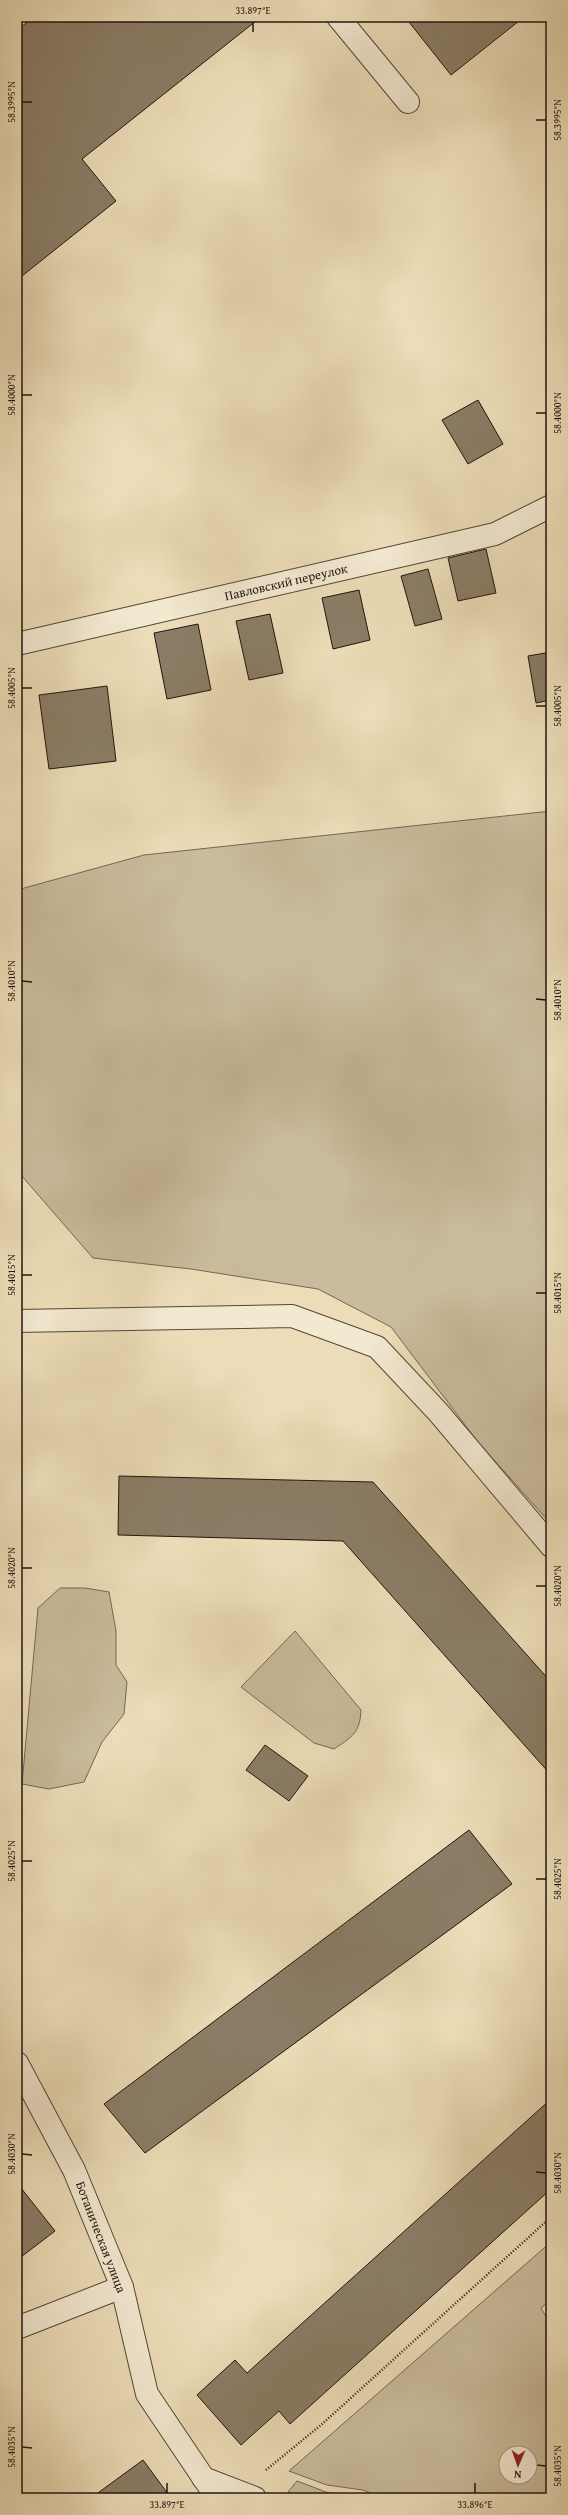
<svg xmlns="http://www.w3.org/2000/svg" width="568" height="2515" font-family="'Gentium Book Plus',serif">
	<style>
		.green { fill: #c9bb9b; stroke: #746854; fill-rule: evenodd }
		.building { fill: #8a7d66; stroke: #20150e }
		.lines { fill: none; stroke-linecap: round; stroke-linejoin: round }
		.minor-casing { stroke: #534738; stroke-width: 24 }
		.path { stroke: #20150e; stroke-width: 2.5; stroke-dasharray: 1 2; stroke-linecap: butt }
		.minor { stroke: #f3e9d1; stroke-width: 22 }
		.ticks { fill: none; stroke: #20150e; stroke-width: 1.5 }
		.labels { text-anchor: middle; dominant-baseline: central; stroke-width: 3; stroke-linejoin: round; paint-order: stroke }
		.street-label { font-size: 13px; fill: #20150e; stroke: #f3e9d1 }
		.neatline { fill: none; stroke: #20150e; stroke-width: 1.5 }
		.ticks-label { font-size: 10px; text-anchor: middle; fill: #20150e }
	</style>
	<rect width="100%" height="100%" fill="#ecddb8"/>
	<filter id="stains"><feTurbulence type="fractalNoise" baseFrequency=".005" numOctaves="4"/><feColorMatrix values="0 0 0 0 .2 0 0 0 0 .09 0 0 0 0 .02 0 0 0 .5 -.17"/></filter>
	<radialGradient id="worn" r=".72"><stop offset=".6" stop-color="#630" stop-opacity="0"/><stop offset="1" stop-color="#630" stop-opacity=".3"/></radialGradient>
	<!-- green -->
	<g class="green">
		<polygon points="551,811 551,1524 478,1442 391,1327 318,1289 191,1269 93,1258 21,1175 17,1170 17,890 144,855"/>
		<polygon points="60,1588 85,1588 109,1592 116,1631 116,1665 127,1682 124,1714 102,1742 84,1782 49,1789 22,1784 38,1608"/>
		<path d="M295 1631 361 1710C360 1733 352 1737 334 1749L314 1743 241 1687Z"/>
		<path d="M551 2242V2300L541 2308 551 2325V2496L545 2498H384L363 2490 327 2485 289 2471ZM506 2453H530V2477H506Z"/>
		<polygon points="297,2481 326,2492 362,2498 307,2498 288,2492"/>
	</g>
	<!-- building -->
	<g class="building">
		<polygon points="34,17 261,17 82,159 116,201 17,280 17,30"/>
		<polygon points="405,17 524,17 451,75"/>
		<polygon points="478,400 503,444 468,464 442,420"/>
		<polygon points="486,549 496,593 458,601 448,558"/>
		<polygon points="428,569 442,619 415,626 401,576"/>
		<polygon points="359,590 370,640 333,649 322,598"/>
		<polygon points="270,614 283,673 249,680 236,621"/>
		<polygon points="198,624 211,690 167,699 154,633"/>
		<polygon points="551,652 551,700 536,703 528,656"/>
		<polygon points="107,686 116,761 49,769 39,695"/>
		<polygon points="119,1476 373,1482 551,1682 551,1775 343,1541 118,1535"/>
		<polygon points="265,1745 308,1776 289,1801 246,1770"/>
		<polygon points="469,1830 512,1884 145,2153 104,2104"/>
		<polygon points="551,2099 551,2189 290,2424 279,2411 241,2445 197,2395 235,2360 247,2373"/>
		<polygon points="17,2183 55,2231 17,2260"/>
		<polygon points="143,2460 171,2498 91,2498"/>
	</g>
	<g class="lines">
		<!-- minor casing -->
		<g class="minor-casing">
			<g id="minor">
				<polyline points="338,17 408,102"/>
				<polyline points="17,644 495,534 551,506"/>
				<polyline points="17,1321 292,1316 377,1347 438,1412 551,1546"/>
				<polyline points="17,2063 74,2170 122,2287 147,2394 217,2498"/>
				<polyline points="17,2328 122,2287"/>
				<polyline points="203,2478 255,2498"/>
			</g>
		</g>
		<!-- path -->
		<polyline class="path" points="266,2470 321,2425 551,2217"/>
		<!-- minor -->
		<use href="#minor" class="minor"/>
	</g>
	<!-- ticks -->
	<path class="ticks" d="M253 32V22M22 102H32M536 120H546M22 395H32M536 413H546M22 688H32M536 706H546M22 981 32 982M536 999 546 1000M22 1275H32M536 1293H546M22 1568H32M536 1586H546M22 1861H32M536 1879H546M22 2154 32 2155M536 2172 546 2173M22 2447 32 2448M536 2465 546 2466M167 2493V2483M475 2493V2483"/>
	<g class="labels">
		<!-- street labels -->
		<g class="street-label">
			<text transform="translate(286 582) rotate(-13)">Павловский переулок</text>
			<text transform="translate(101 2237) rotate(69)">Ботаническая улица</text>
		</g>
	</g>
	<!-- margin -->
	<rect width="568" height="2515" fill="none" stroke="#ecddb8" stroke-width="44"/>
	<!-- north arrow -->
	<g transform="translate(518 2465) rotate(182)"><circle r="19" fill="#f3e9d1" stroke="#9f9483"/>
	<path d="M0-3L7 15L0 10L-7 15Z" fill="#8f2418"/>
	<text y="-6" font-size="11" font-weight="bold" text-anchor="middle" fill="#20150e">N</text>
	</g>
	<rect x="22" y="22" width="524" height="2471" class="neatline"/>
	<g class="ticks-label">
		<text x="253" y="14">33.897°E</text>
		<text transform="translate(11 102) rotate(-90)" y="4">58.3995°N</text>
		<text transform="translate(557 120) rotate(-90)" y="4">58.3995°N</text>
		<text transform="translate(11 395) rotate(-90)" y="4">58.4000°N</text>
		<text transform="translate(557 413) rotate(-90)" y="4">58.4000°N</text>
		<text transform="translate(11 688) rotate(-90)" y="4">58.4005°N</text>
		<text transform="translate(557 706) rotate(-90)" y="4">58.4005°N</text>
		<text transform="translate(11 981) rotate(-90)" y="4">58.4010°N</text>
		<text transform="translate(557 1000) rotate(-90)" y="4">58.4010°N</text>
		<text transform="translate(11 1275) rotate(-90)" y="4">58.4015°N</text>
		<text transform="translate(557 1293) rotate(-90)" y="4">58.4015°N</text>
		<text transform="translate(11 1568) rotate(-90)" y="4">58.4020°N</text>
		<text transform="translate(557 1586) rotate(-90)" y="4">58.4020°N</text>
		<text transform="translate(11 1861) rotate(-90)" y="4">58.4025°N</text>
		<text transform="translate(557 1879) rotate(-90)" y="4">58.4025°N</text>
		<text transform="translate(11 2154) rotate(-90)" y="4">58.4030°N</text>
		<text transform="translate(557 2173) rotate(-90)" y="4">58.4030°N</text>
		<text transform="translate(11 2447) rotate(-90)" y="4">58.4035°N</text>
		<text transform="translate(557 2466) rotate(-90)" y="4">58.4035°N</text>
		<text x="167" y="2508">33.897°E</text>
		<text x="475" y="2508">33.896°E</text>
	</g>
	<rect width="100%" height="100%" filter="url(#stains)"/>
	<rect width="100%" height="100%" fill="url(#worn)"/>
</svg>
